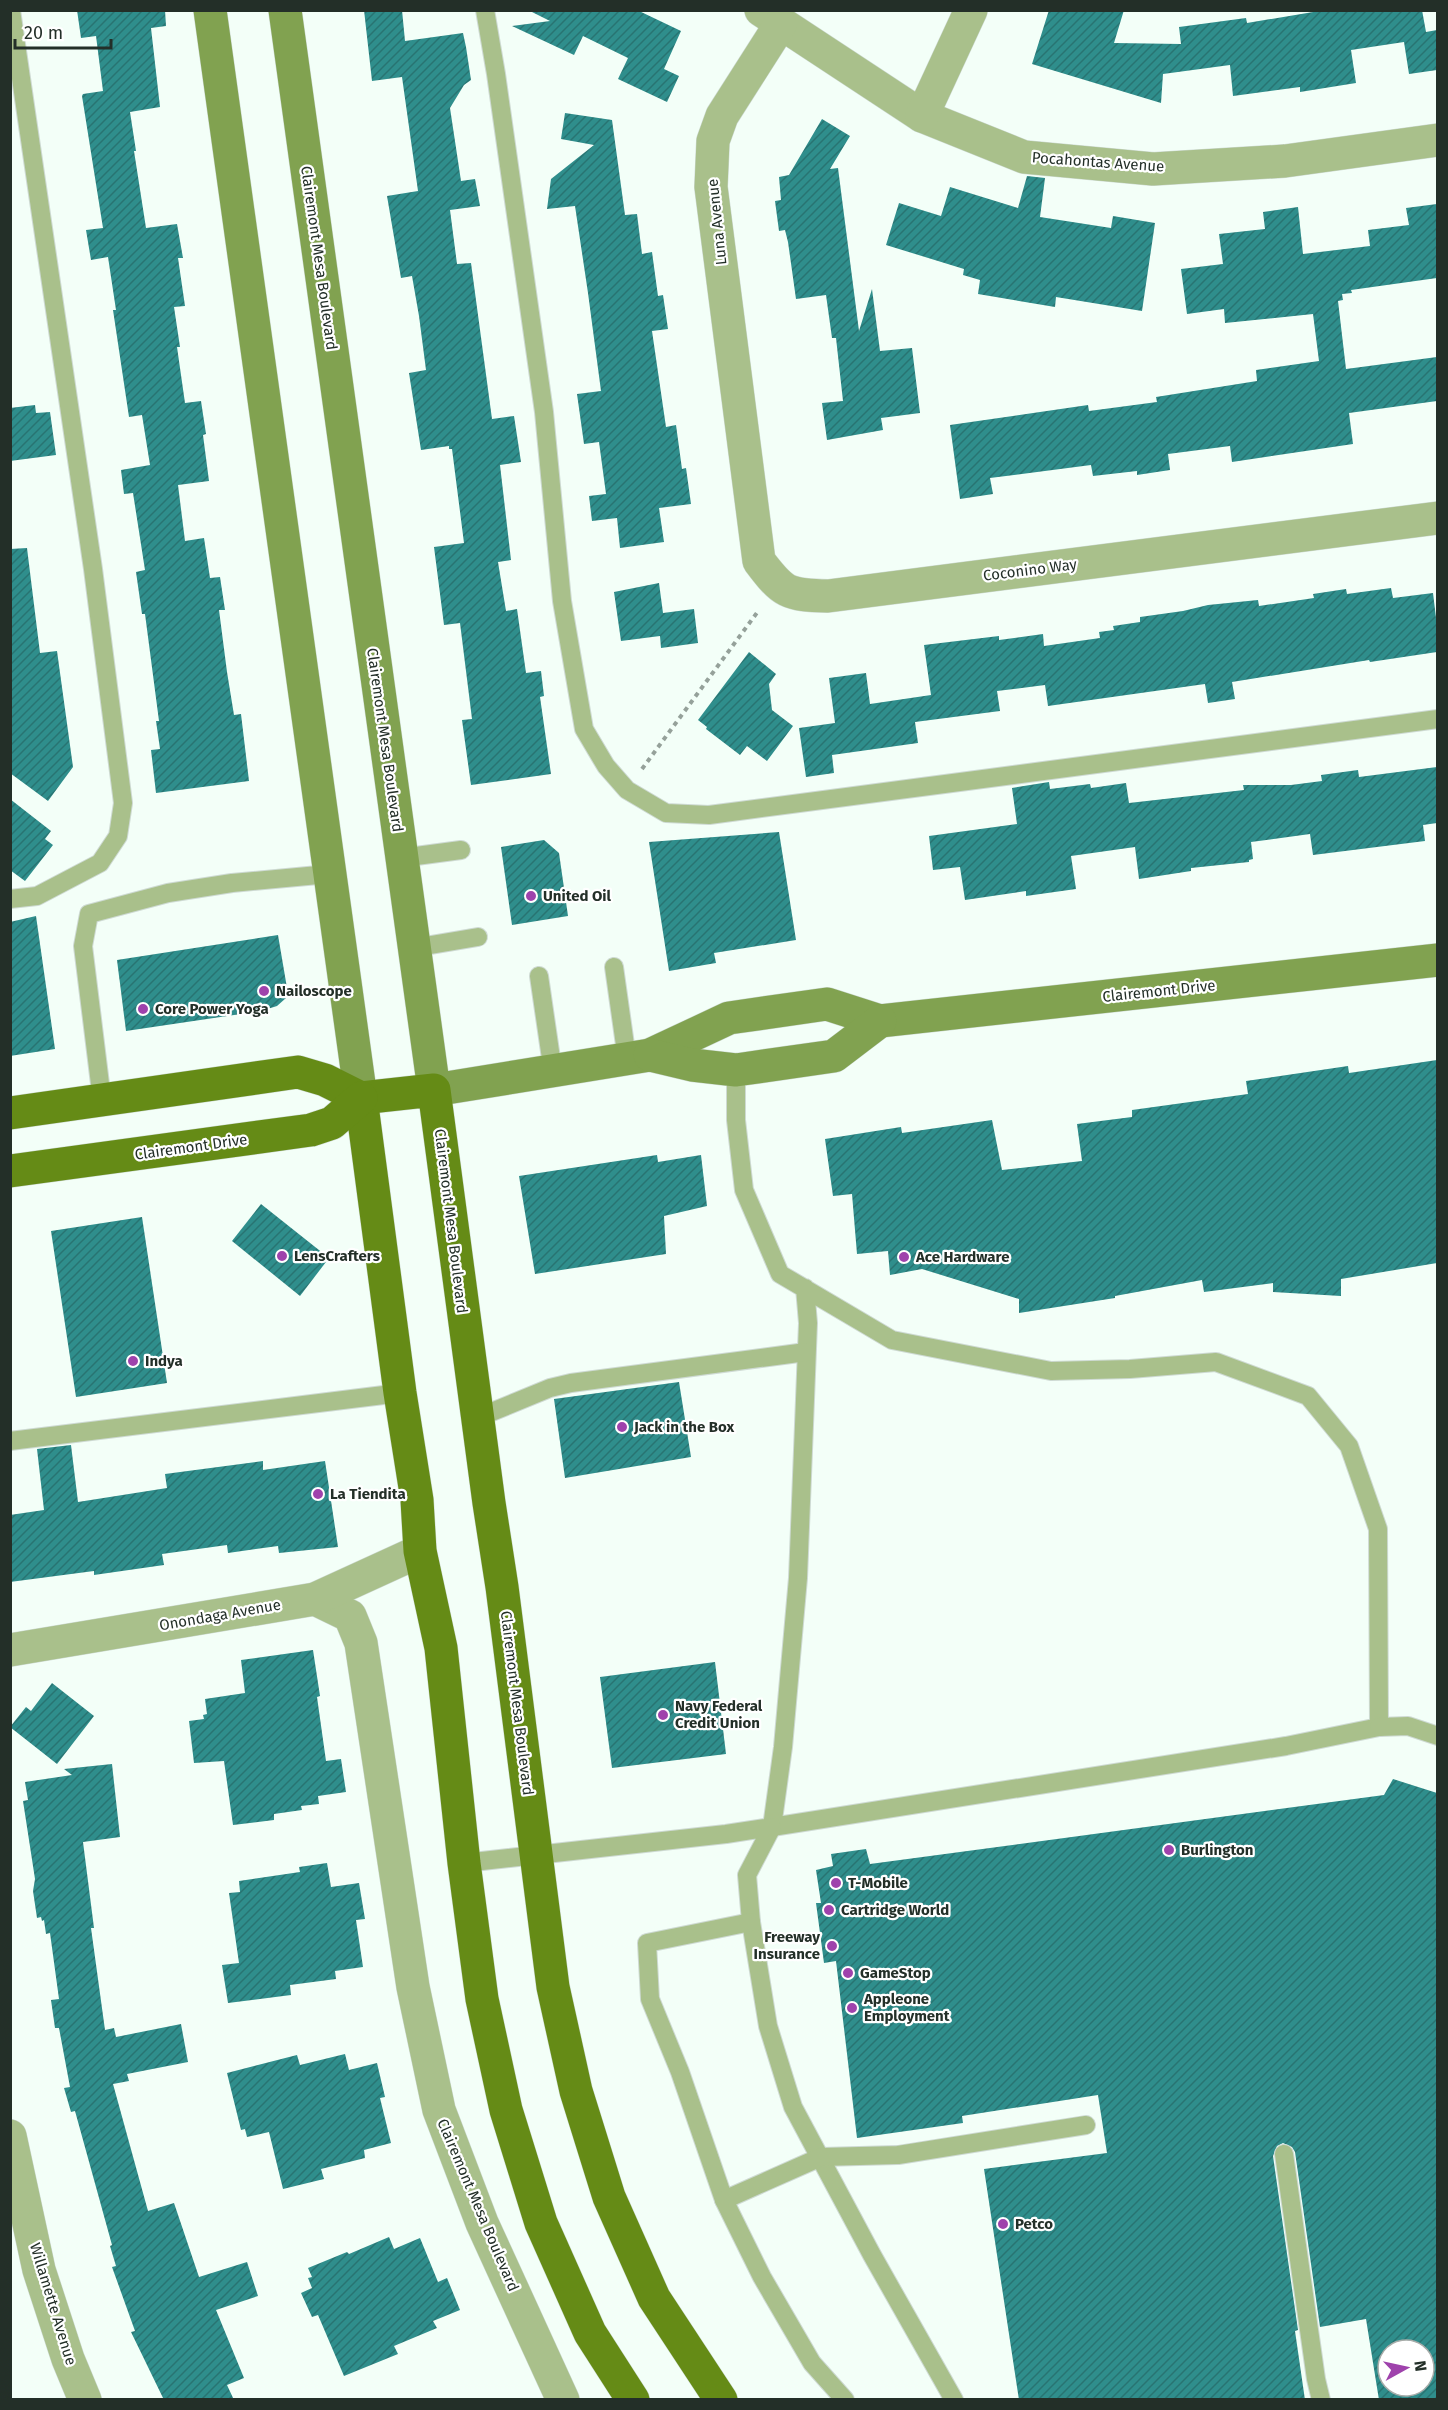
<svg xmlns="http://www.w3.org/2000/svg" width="1448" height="2410" font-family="'Fira Sans',sans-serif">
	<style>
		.building { fill: url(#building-hatch); fill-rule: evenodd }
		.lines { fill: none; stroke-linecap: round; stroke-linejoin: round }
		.service-casing { stroke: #cedad3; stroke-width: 20 }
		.minor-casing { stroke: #cedad3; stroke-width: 34 }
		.secondary-casing { stroke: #cedad3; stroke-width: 34 }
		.primary-casing { stroke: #cedad3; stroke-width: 34 }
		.path { stroke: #95a19a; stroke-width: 4; stroke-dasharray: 4.5 4.5; stroke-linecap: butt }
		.service { stroke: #a9c08b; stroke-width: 18 }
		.minor { stroke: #a9c08b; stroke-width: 33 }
		.secondary { stroke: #81a250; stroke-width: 33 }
		.primary { stroke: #658b16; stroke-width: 33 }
		.poi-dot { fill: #9f42ac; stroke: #fff; stroke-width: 2 }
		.labels { text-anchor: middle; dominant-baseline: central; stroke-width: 4.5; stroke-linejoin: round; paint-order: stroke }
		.street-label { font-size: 15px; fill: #232f28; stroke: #fff }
		.poi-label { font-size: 15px; font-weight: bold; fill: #232f28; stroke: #fff; text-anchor: start }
	</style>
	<defs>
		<pattern id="building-hatch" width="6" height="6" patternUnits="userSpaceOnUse" patternTransform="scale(1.5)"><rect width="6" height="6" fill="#2f8e8c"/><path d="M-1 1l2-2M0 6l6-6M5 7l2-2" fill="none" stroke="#287472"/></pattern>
	</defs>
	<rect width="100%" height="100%" fill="#f3fff8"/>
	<!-- building -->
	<g class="building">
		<polygon points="77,10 165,10 166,26 151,28 160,107 130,112 136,151 134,151 146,228 177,224 183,258 178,258 185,306 174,307 180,347 177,347 185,403 201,401 206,434 203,435 209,481 178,485 185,541 204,538 210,578 220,577 225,610 219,610 227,672 234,715 241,714 249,781 156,793 151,750 160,749 156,721 159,721 145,614 142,614 136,572 145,570 133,493 124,494 121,470 150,465 142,415 129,417 113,310 116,310 108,257 91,260 86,230 103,228 82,96 83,94 103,91 96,36 81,38"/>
		<polygon points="364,10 402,10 405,41 463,33 466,47 471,80 464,85 450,108 461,181 475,179 480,206 450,210 457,264 471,263 492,419 514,416 521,462 500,465 511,560 498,562 506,611 517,609 526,673 541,671 544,696 540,697 551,774 471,785 462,720 472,719 460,623 444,625 434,547 464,543 452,449 449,449 449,446 421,450 409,373 426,370 419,316 412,276 401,278 387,196 418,191 402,77 372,81"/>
		<polygon points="528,10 637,10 681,31 664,69 679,76 667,102 618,79 628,58 583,36 574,55 512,26 550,21"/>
		<polygon points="1049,10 1124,10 1114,43 1181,44 1179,27 1246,18 1247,23 1325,10 1422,10 1426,32 1437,30 1437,70 1409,74 1404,42 1351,50 1356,83 1300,92 1300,87 1233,96 1230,65 1163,74 1161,103 1032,64"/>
		<polygon points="565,113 612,120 625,215 637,214 642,254 652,252 658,296 663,295 668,329 652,331 666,427 676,425 682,469 686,468 691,504 659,508 664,542 620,548 617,518 592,521 589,496 606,494 599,442 584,444 577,394 601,391 588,293 575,206 547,209 551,179 594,145 561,139"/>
		<polygon points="822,119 850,136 830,169 838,168 859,331 872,289 880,351 912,348 920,413 881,418 883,430 827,440 822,403 843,401 836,338 832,338 826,295 796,299 788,242 785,230 779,231 775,201 781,200 779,177 789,175"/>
		<polygon points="1027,176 1045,178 1040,217 1111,228 1113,216 1155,223 1142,311 1056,297 1055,307 978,294 980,280 963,275 964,269 886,245 899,203 941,216 950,187 1018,208"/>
		<polygon points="1437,204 1437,278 1351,290 1352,293 1342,294 1343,300 1338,301 1346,369 1437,357 1437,401 1349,413 1353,444 1232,462 1230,446 1168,454 1170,470 1137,475 1137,471 1093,476 1091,465 990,478 993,494 960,499 950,425 1088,405 1089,411 1157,402 1156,397 1257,381 1256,370 1319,361 1313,314 1225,323 1224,309 1187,314 1181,269 1223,264 1219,234 1265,229 1263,212 1298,207 1303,254 1370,246 1368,230 1409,225 1406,208"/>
		<polygon points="35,405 36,413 50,412 56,455 10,461 10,408"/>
		<polygon points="27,548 40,653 57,651 73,767 48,801 10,773 10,549"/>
		<polygon points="659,583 663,613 694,609 698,643 661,648 660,636 621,641 614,592"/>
		<polygon points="1391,588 1393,598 1433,593 1437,626 1437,652 1370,662 1369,660 1232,682 1235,699 1208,703 1205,684 1048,706 1045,685 997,691 1000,711 915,722 918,743 832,755 834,773 806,777 799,728 835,723 829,678 866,673 870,704 931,695 924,645 999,636 999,640 1043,634 1044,646 1100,638 1099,632 1114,630 1113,626 1140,622 1140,617 1183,611 1208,605 1258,600 1259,606 1314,598 1313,594 1346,589 1347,594"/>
		<polygon points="749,652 776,674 769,684 772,710 793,726 767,761 747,746 740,755 706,729 707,727 698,720"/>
		<polygon points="1437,767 1437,823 1423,825 1425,841 1313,855 1310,834 1251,842 1253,859 1249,860 1249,862 1191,868 1191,871 1139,879 1135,847 1071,856 1076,889 1026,896 1026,891 965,900 960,867 933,870 929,836 1017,824 1012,788 1049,782 1050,789 1090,784 1091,788 1126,783 1129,803 1244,790 1243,785 1291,785 1322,781 1321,775 1358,770 1359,777"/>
		<polygon points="10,799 51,831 45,839 53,845 25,881 10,870"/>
		<polygon points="779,832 796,940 714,953 716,963 669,971 649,842"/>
		<polygon points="544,840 559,853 568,916 512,925 501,847"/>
		<polygon points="36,916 55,1049 10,1056 10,922"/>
		<polygon points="278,935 287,988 286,998 277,1006 261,1011 126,1031 117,960"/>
		<polygon points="1437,1060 1437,1263 1341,1279 1341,1296 1273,1292 1273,1283 1204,1292 1202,1280 1115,1296 1115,1298 1019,1313 1019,1299 922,1269 890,1275 888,1251 857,1254 852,1194 833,1196 825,1139 901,1127 902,1133 992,1120 1002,1170 1082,1161 1077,1124 1132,1117 1132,1110 1248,1094 1246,1081 1348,1066 1349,1073"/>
		<polygon points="657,1155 658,1162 701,1155 707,1206 664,1216 666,1254 535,1274 519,1176"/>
		<polygon points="261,1204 329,1258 300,1296 232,1241"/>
		<polygon points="142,1217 167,1383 76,1397 51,1231"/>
		<polygon points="679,1382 691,1457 565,1478 554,1399"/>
		<polygon points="71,1445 78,1502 167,1488 165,1474 263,1461 263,1470 325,1461 338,1547 279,1553 278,1546 228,1553 227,1545 162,1554 164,1565 94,1575 94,1571 10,1582 10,1515 44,1510 37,1449"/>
		<polygon points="313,1650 320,1696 317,1697 326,1761 341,1759 346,1792 318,1796 319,1804 301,1806 302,1810 274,1814 274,1820 233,1825 224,1761 194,1763 189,1721 204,1719 203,1715 207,1714 205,1699 245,1693 241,1660"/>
		<polygon points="715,1662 726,1754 612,1768 600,1677"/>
		<polygon points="52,1683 94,1716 57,1764 10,1727 26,1707 31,1711"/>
		<polygon points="112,1764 120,1837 83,1842 94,1928 91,1928 105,2030 114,2028 116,2037 181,2024 188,2062 127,2074 129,2081 113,2084 148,2211 174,2203 199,2277 247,2262 258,2296 216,2310 244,2378 227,2385 234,2400 164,2400 131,2332 135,2331 112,2267 116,2266 110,2246 112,2245 75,2111 71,2112 64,2088 70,2087 59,2028 55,2028 51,2000 59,1999 50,1933 46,1934 44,1920 42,1921 41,1917 37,1918 33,1891 35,1879 23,1801 28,1800 25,1782 72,1775 64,1769"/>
		<path d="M1393 1779 1437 1793V2400H1379L1366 2319 1320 2327 1295 2152 1292 2147 1283 2143 1277 2146 1273 2156 1298 2330 1295 2331 1305 2400H1019L984 2169 1107 2153 1098 2095 962 2116 963 2123 857 2138 836 1961 824 1963 816 1903H821L816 1870 833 1866 831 1854 866 1849 870 1864 1384 1795ZM1388 2350H1424V2386H1388Z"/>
		<polygon points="327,1863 331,1887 359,1883 365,1919 356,1920 363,1967 335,1971 336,1979 290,1985 291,1995 228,2003 222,1965 239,1963 229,1893 240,1892 239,1881 300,1872 299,1867"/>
		<polygon points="345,2054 349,2070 377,2063 385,2097 380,2098 391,2143 364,2150 365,2158 321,2169 324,2179 283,2189 269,2132 247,2137 245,2129 241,2130 227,2073 297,2055 300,2065"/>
		<polygon points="389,2237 394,2249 420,2238 438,2282 447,2278 460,2310 433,2321 437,2328 394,2346 398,2354 344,2376 318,2315 312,2317 301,2293 312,2288 308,2278 312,2277 308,2268 347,2252 349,2254"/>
	</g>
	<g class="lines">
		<!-- service casing -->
		<g class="service-casing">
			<g id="service">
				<polyline points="485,10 496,74 544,412 562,601 584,729 606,766 627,790 666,813 709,815 1438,719"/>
				<polyline points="401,858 461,850"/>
				<polyline points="10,899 37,896 100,863 118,836 123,803 93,569 11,10"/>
				<polyline points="413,948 478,937"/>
				<polyline points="614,967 627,1059"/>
				<polyline points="539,976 553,1072"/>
				<polyline points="736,1070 736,1120 744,1190 780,1274 892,1340 1051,1371 1130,1369 1216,1362 1308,1396 1349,1446 1378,1529 1379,1727 1286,1746 772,1827 783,1747 798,1578 808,1323 805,1288"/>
				<polyline points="102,1100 83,946 89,914 168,893 232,883 329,874"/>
				<polyline points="477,1418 550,1388 571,1383 806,1352"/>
				<polyline points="10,1441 400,1393"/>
				<polyline points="1379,1727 1408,1726 1438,1736"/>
				<polyline points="464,1863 726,1834 772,1827 747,1875 751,1922 768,2026 793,2107 872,2255 954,2400"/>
				<polyline points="1284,2154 1316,2379 1321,2400"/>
				<polyline points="724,2200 680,2072 650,1999 647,1943 751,1922"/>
				<polyline points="845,2400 812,2363 762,2277 724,2200 821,2157 898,2155 1086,2125"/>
			</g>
		</g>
		<!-- minor casing -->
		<g class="minor-casing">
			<g id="minor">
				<polyline points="761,10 922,116 1024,157 1153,169 1285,161 1438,140"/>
				<path d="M780 25 722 116 713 141 711 187 759 561C783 593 787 595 828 596L1438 518"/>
				<polyline points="922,116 971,10"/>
				<polyline points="315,1599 350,1616 361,1643 413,1987 439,2110 482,2223 563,2400"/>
				<polyline points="10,1650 315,1599 420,1551"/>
				<polyline points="10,2136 39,2270 68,2359 85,2400"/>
			</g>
		</g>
		<!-- secondary casing -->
		<g class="secondary-casing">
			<g id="secondary">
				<polyline points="210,10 361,1098"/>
				<polyline points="285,10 434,1090 650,1055 729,1018 827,1004 880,1021 1438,960"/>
				<polyline points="650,1055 692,1065 736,1070 834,1056 880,1021"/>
			</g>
		</g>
		<!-- primary casing -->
		<g class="primary-casing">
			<g id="primary">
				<polyline points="361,1098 400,1393 417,1500 420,1551 441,1648 464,1863 482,1999 506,2110 541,2223 590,2333 633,2400"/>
				<polyline points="10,1113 298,1072 325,1080 361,1098 434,1090 489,1503 502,1587 553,1987 576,2091 609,2197 654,2298 721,2400"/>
				<polyline points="10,1171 311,1130 332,1123 361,1098"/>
			</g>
		</g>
		<!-- path -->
		<polyline class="path" points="642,769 759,610"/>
		<!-- service -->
		<use href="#service" class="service"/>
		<!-- minor -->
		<use href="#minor" class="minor"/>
		<!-- secondary -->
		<use href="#secondary" class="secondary"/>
		<!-- primary -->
		<use href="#primary" class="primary"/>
	</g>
	<!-- markers -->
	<g class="poi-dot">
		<circle cx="531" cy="896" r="6"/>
		<circle cx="264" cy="991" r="6"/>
		<circle cx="143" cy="1009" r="6"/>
		<circle cx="282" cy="1256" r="6"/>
		<circle cx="904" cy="1257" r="6"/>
		<circle cx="133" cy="1361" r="6"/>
		<circle cx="622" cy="1427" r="6"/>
		<circle cx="318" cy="1494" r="6"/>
		<circle cx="663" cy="1715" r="6"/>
		<circle cx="1169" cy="1850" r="6"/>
		<circle cx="836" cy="1883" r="6"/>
		<circle cx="829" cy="1910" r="6"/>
		<circle cx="832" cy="1946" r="6"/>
		<circle cx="848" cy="1973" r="6"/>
		<circle cx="852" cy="2008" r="6"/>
		<circle cx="1003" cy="2224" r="6"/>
	</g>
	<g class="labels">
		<!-- street labels -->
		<g class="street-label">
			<text transform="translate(1098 162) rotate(4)">Pocahontas Avenue</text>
			<text transform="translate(717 222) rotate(-96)">Luna Avenue</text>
			<text transform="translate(319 258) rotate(82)">Clairemont Mesa Boulevard</text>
			<text transform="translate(1030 570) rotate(-7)">Coconino Way</text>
			<text transform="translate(385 740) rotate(82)">Clairemont Mesa Boulevard</text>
			<text transform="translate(1159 991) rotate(-6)">Clairemont Drive</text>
			<text transform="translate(191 1147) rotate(-8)">Clairemont Drive</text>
			<text transform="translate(451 1221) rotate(83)">Clairemont Mesa Boulevard</text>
			<text transform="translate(220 1615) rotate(-10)">Onondaga Avenue</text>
			<text transform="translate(517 1703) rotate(83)">Clairemont Mesa Boulevard</text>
			<text transform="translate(478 2205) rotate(67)">Clairemont Mesa Boulevard</text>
			<text transform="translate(53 2304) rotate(73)">Willamette Avenue</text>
		</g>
		<!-- poi labels -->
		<g class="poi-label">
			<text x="543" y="896">United Oil</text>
			<text x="276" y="991">Nailoscope</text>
			<text x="155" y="1009">Core Power Yoga</text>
			<text x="294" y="1256">LensCrafters</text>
			<text x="916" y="1257">Ace Hardware</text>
			<text x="145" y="1361">Indya</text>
			<text x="634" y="1427">Jack in the Box</text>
			<text x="330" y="1494">La Tiendita</text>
			<text x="675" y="1706">Navy Federal<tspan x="675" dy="17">Credit Union</tspan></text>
			<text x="1181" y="1850">Burlington</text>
			<text x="848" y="1883">T-Mobile</text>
			<text x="841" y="1910">Cartridge World</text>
			<text x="820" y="1937" text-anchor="end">Freeway<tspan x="820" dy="17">Insurance</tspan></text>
			<text x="860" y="1973">GameStop</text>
			<text x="864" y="1999">Appleone<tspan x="864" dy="17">Employment</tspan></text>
			<text x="1015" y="2224">Petco</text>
		</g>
	</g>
	<!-- border -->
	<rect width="1448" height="2410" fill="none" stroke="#232f28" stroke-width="24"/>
	<!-- north arrow -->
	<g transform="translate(1406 2368) rotate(82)"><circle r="28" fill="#ffffff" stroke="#a7aca9" stroke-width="1.5"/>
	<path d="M0-4.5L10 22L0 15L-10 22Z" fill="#9f42ac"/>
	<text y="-9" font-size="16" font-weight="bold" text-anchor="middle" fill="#232f28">N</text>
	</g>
	<!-- scale -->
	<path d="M15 39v9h96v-9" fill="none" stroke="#232f28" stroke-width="3"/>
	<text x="24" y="39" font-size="18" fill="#232f28" stroke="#ffffff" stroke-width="4.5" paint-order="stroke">20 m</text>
</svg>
